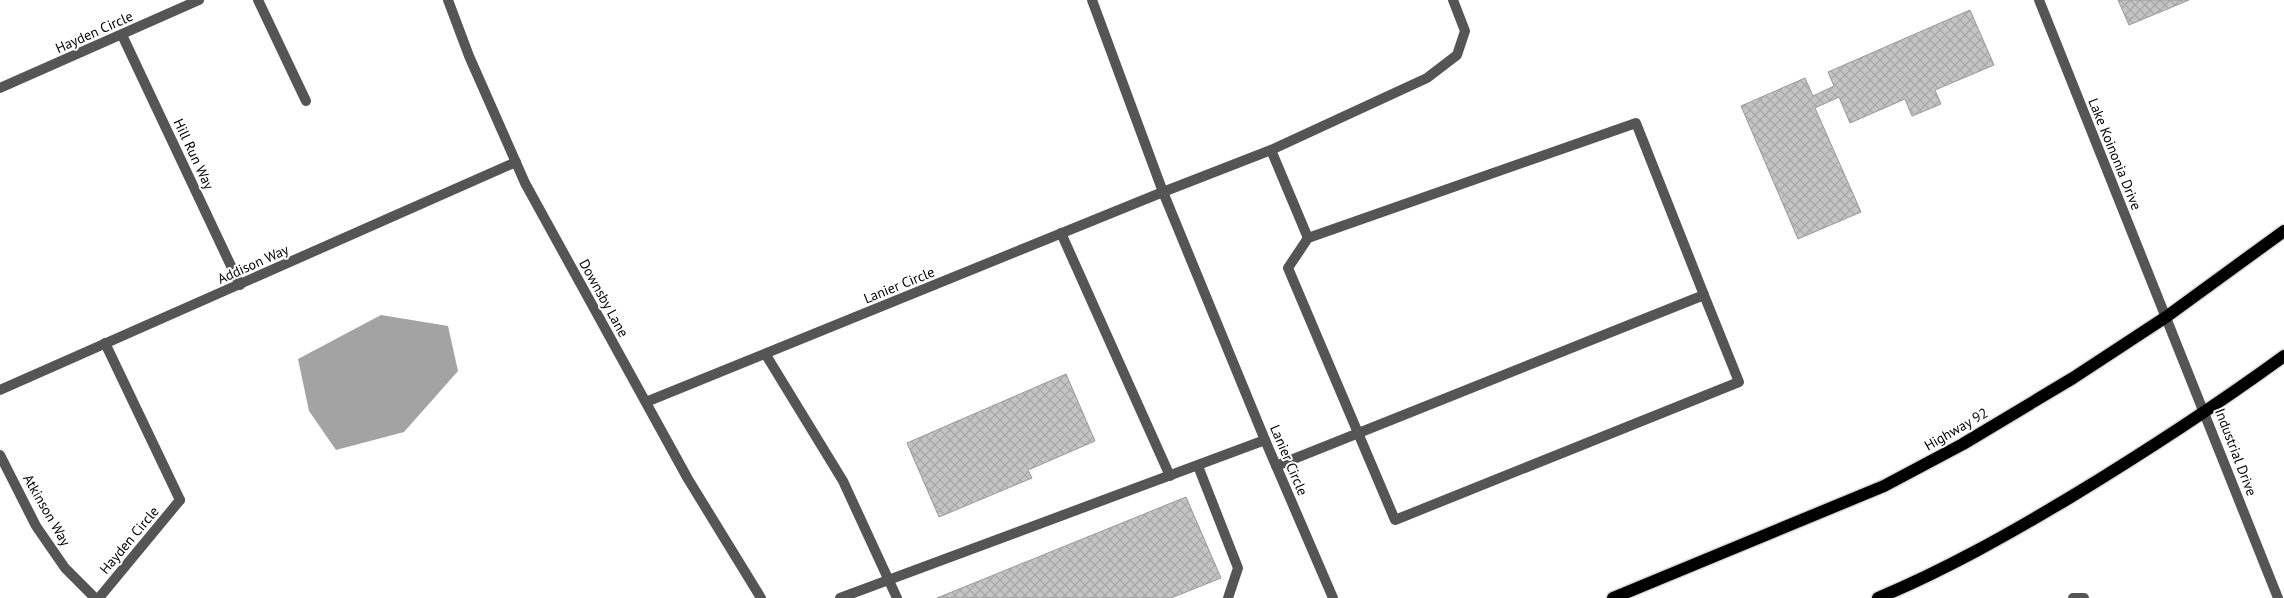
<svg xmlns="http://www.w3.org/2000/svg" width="2284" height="598" font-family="'PT Sans',sans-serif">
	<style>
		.water { fill: #a3a3a3 }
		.building { fill: url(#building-cross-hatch); stroke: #999 }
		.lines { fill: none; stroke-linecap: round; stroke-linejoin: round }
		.primary-casing { stroke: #dbdbdb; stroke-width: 15 }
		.service { stroke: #555; stroke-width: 10 }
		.minor { stroke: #555; stroke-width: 10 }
		.primary { stroke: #000; stroke-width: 12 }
		.labels { text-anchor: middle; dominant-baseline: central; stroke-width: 4; stroke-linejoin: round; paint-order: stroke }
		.street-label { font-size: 14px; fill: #000; stroke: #fff }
	</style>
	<defs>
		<pattern id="building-cross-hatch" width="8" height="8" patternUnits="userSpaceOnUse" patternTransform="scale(1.25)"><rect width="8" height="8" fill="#c4c4c4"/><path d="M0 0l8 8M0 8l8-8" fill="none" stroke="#a7a7a7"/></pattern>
	</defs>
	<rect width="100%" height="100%" fill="#fff"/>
	<!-- water -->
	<polygon class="water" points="381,315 448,326 458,371 404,432 336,450 309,411 298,359"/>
	<!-- building -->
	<g class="building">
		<polygon points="2118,0 2189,0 2129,25"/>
		<polygon points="1970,10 1994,65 1935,90 1941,104 1912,116 1905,99 1850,123 1839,97 1815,108 1861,212 1798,239 1741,106 1805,78 1813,96 1834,86 1828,72"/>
		<polygon points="1066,374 1095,441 1028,470 1032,478 939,517 907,443"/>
		<polygon points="1186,497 1221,578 1171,598 937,598"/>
	</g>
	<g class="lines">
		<!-- primary casing -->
		<g class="primary-casing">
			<g id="primary">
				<polyline points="1613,598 1884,486 1963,444 2073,378 2166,317 2284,231"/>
				<path d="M1878 598C1945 570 2007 535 2069 498 2143 453 2214 407 2284 356"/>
			</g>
		</g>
		<!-- service -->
		<g class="service">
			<polyline points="258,0 306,101"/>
			<polyline points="1271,150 1308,238 1636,123 1704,295"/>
			<polyline points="1061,233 1170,476"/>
			<polyline points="105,343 180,500"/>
			<polyline points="766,355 843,481 897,598"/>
			<polyline points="1198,466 1238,568 1228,598"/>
			<polyline points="1276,466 1704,295 1739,382 1395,520 1288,268 1308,238"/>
			<polyline points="840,598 1265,440"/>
			<polyline points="2073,598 2084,598"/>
		</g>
		<!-- minor -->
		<g class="minor">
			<polyline points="448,0 469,56 525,183 688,479 761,598"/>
			<polyline points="1092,0 1163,192 1271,150 1427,78 1457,55 1465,31 1453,0"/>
			<polyline points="2039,0 2278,598"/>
			<polyline points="122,35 240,285"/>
			<polyline points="0,88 199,0"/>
			<polyline points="0,390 516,162"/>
			<polyline points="646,402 1163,192 1265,440 1333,598"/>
			<polyline points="0,455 36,526 65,568 95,598"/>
			<polyline points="99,598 180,500"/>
		</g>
		<!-- primary -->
		<use href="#primary" class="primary"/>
	</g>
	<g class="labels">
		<!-- street labels -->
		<g class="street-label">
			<text transform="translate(94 32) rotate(-24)">Hayden Circle</text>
			<text transform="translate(194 154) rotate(65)">Hill Run Way</text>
			<text transform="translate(2115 154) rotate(68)">Lake Koinonia Drive</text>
			<text transform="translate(253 264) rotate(-24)">Addison Way</text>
			<text transform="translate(899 285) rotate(-22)">Lanier Circle</text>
			<text transform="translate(604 298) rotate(61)">Downsby Lane</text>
			<text transform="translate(1956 429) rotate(-30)">Highway 92</text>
			<text transform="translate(2236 452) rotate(69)">Industrial Drive</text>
			<text transform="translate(1289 460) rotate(67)">Lanier Circle</text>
			<text transform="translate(47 510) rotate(60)">Atkinson Way</text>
			<text transform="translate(129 540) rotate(-50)">Hayden Circle</text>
		</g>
	</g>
</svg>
